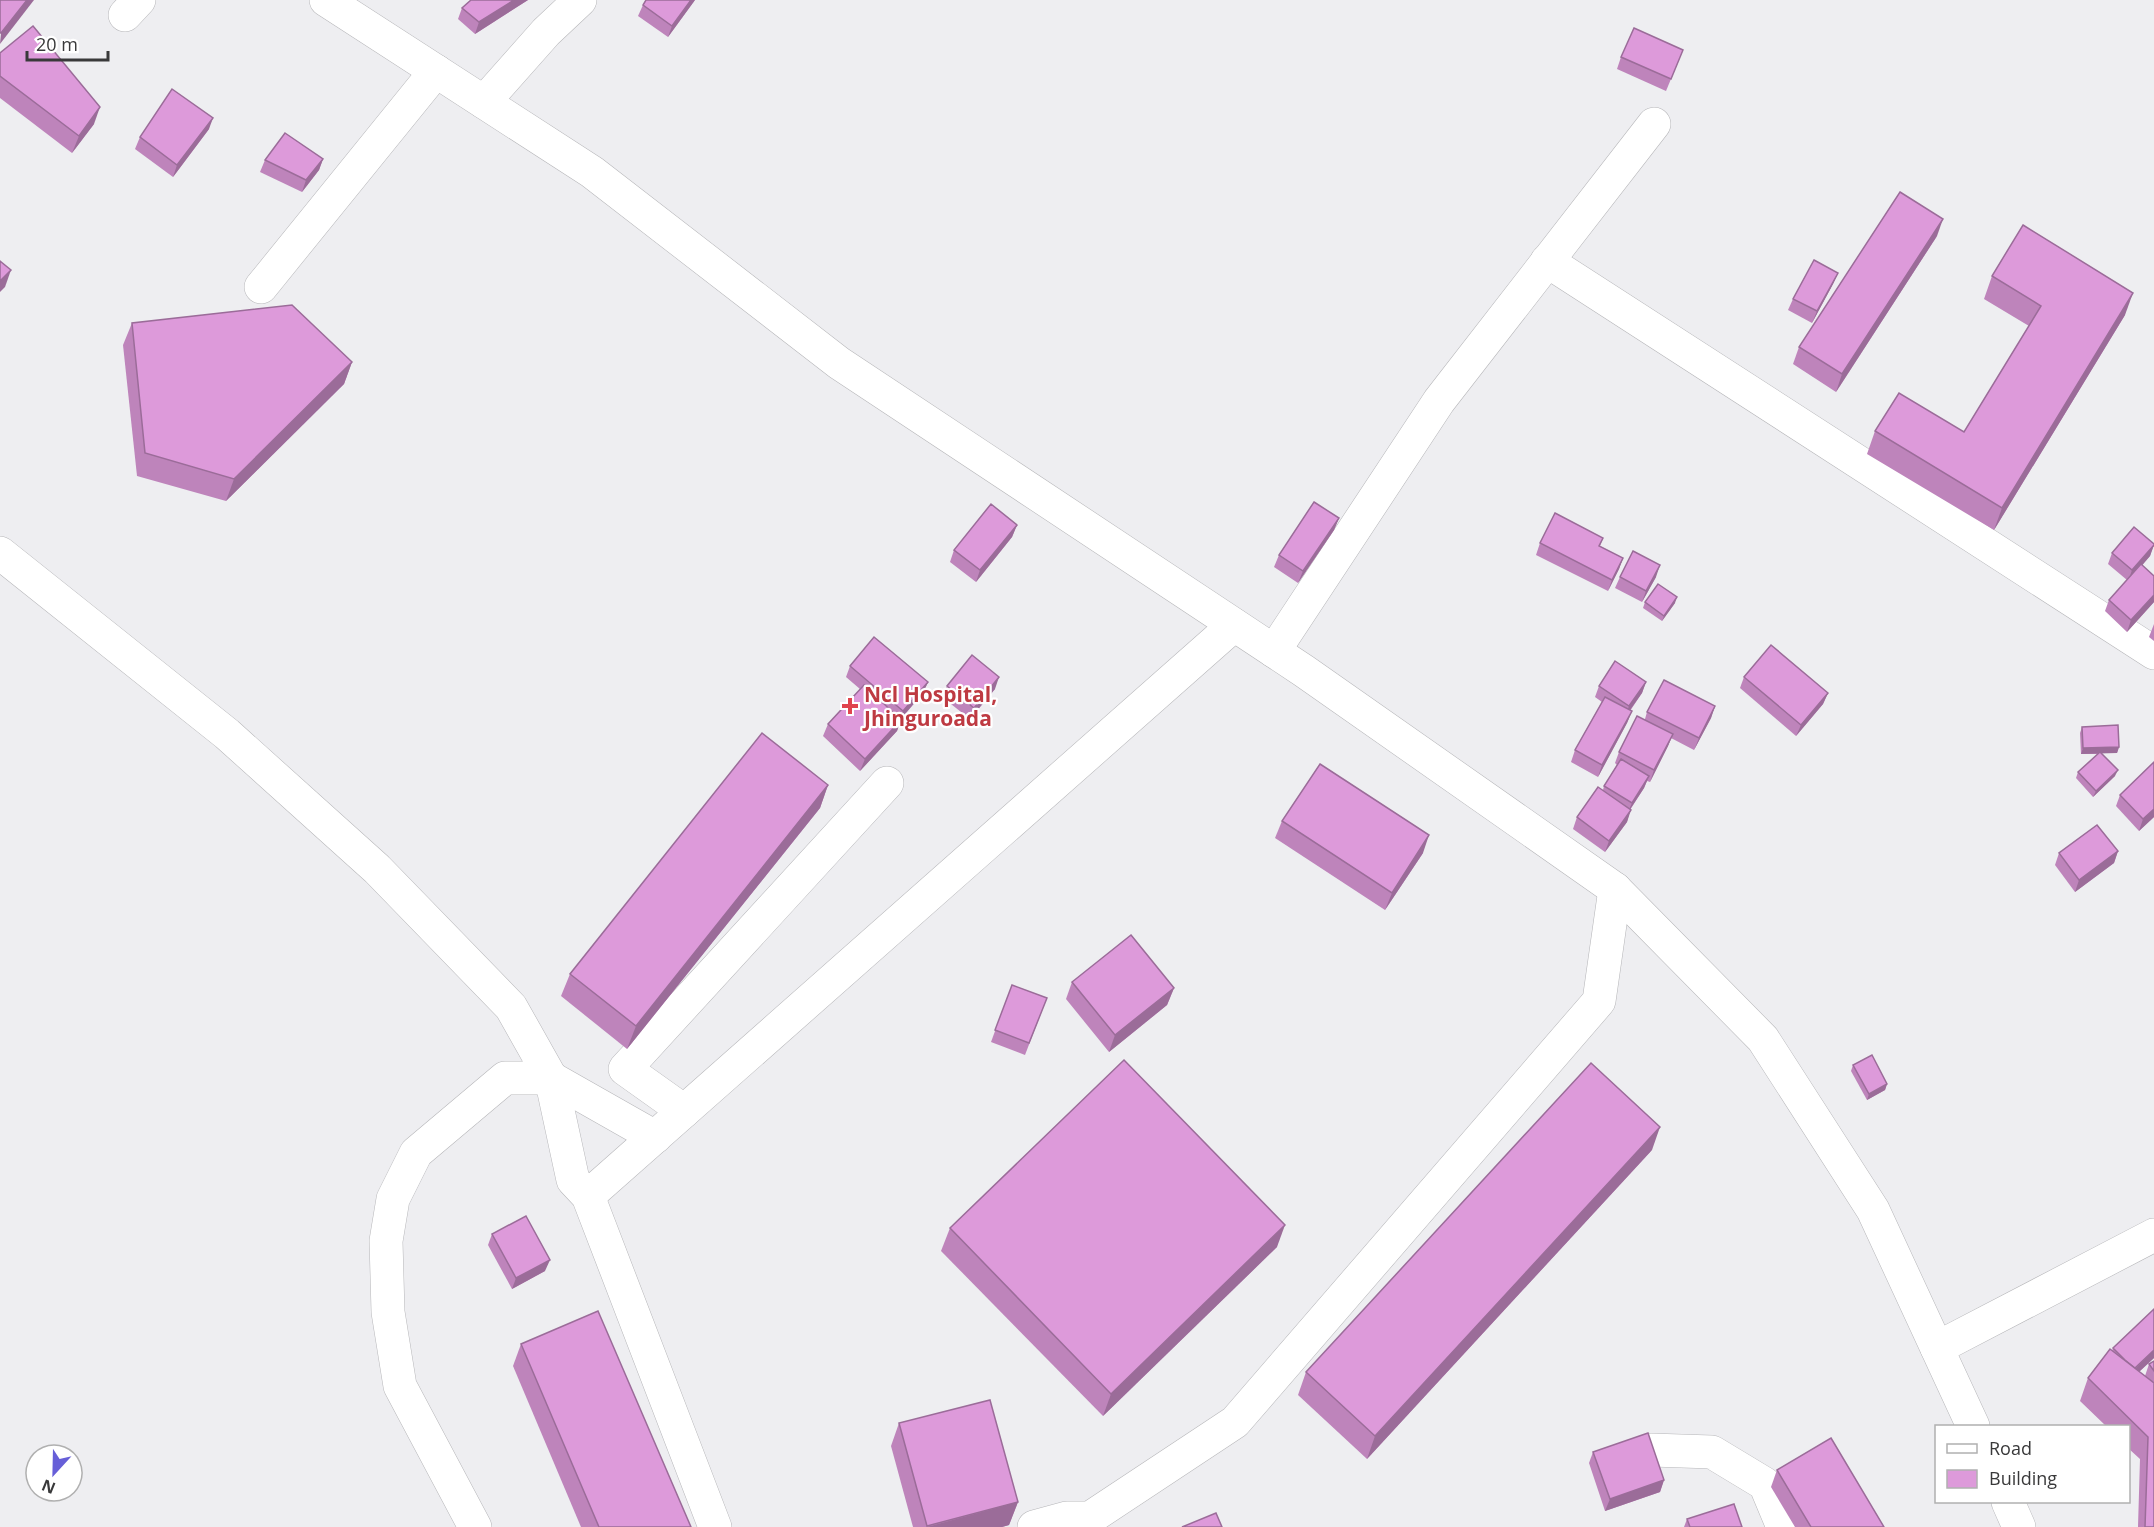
<svg xmlns="http://www.w3.org/2000/svg" width="2154" height="1527" font-family="'Open Sans',sans-serif">
	<style>
		.lines { fill: none; stroke-linecap: round; stroke-linejoin: round }
		.minor-casing { stroke: #b6b6b9; stroke-width: 34 }
		.minor { stroke: #fff; stroke-width: 33 }
		.wall { fill: #be84bb }
		.shaded-wall { fill: #9b6c99 }
		.building { fill: #dd9ada; stroke: #9b6c99; stroke-width: 1.5 }
		.health-dot { fill: #e0444e; stroke: #fff; stroke-width: 2 }
		.labels { text-anchor: middle; dominant-baseline: central; stroke-width: 4.5; stroke-linejoin: round; paint-order: stroke }
		.health-label { font-size: 21px; font-weight: bold; fill: #be3a42; stroke: #fff; text-anchor: start }
	</style>
	<rect width="100%" height="100%" fill="#eeeef1"/>
	<g class="lines">
		<!-- minor casing -->
		<g class="minor-casing">
			<g id="minor">
				<polyline points="326,0 592,172 839,363 1304,671 1615,889 1763,1039 1873,1210 1973,1426"/>
				<polyline points="125,15 139,0"/>
				<polyline points="484,102 546,32 580,0"/>
				<polyline points="1547,261 2154,653"/>
				<polyline points="261,287 436,71"/>
				<polyline points="0,553 227,734 377,869 511,1007 551,1078 573,1180 588,1196 715,1527"/>
				<polyline points="1274,651 1439,401 1654,124"/>
				<polyline points="684,1111 625,1069 887,783"/>
				<polyline points="588,1196 1234,625"/>
				<polyline points="1937,1348 2154,1235"/>
				<polyline points="1651,1450 1712,1452 1765,1484 1783,1527"/>
				<polyline points="2008,1502 2019,1527"/>
				<polyline points="475,1527 400,1386 388,1312 386,1241 393,1199 416,1153 505,1078 551,1078 655,1137"/>
				<polyline points="1034,1527 1067,1518 1090,1518 1235,1422 1599,1001 1615,889"/>
			</g>
		</g>
		<!-- minor -->
		<use href="#minor" class="minor"/>
	</g>
	<!-- wall -->
	<g class="wall">
		<polygon points="471,0 528,0 475,34 458,19 462,8"/>
		<polygon points="695,0 668,37 638,16 643,5"/>
		<polygon points="1683,50 1666,91 1617,69 1621,57"/>
		<polygon points="0,53 94,124 72,153 0,98"/>
		<polygon points="209,129 173,177 135,149 140,137"/>
		<polygon points="323,159 319,170 302,192 260,172 265,160"/>
		<polygon points="1937,236 1836,392 1793,364 1799,347"/>
		<polygon points="1838,273 1833,284 1812,323 1788,310 1793,299"/>
		<polygon points="1992,276 2125,315 1994,530 1867,454 1875,431 1964,432 2029,326 1984,299"/>
		<polygon points="132,323 352,362 344,384 226,501 137,476 123,345"/>
		<polygon points="1339,518 1334,530 1298,583 1274,567 1279,555"/>
		<polygon points="1017,525 1012,537 976,582 950,562 954,550"/>
		<polygon points="1603,538 1600,546 1623,558 1619,569 1608,591 1536,555 1540,543"/>
		<polygon points="2154,544 2150,556 2142,565 2154,576 2154,602 2127,632 2105,611 2109,600 2127,580 2108,564 2112,553"/>
		<polygon points="1620,577 1656,577 1642,602 1615,588"/>
		<polygon points="1645,602 1675,603 1662,621 1643,608"/>
		<polygon points="2154,624 2154,641 2149,637"/>
		<polygon points="850,666 928,682 923,693 901,719 897,731 860,771 823,736 828,724 860,689 846,677"/>
		<polygon points="1744,677 1828,693 1823,704 1796,736 1740,688"/>
		<polygon points="1646,682 1642,693 1630,711 1632,711 1627,723 1598,777 1571,762 1575,750 1602,702 1595,697 1599,686"/>
		<polygon points="947,686 995,689 970,719 942,697"/>
		<polygon points="1715,706 1711,718 1694,750 1671,738 1668,746 1650,782 1647,781 1644,788 1630,810 1627,822 1605,852 1573,829 1577,817 1603,790 1604,786 1617,765 1615,763 1619,752 1645,719 1647,712"/>
		<polygon points="2082,727 2119,747 2117,753 2102,753 2115,776 2093,797 2076,778 2078,772 2098,754 2081,754 2080,733"/>
		<polygon points="2154,762 2154,817 2139,831 2116,806 2120,795"/>
		<polygon points="828,785 820,808 627,1049 561,996 570,974"/>
		<polygon points="1282,821 1423,853 1385,910 1275,838"/>
		<polygon points="2118,851 2114,863 2075,892 2055,865 2059,853"/>
		<polygon points="1072,982 1174,988 1167,1005 1109,1052 1066,999"/>
		<polygon points="1012,985 1047,998 1025,1055 991,1042"/>
		<polygon points="1853,1065 1887,1084 1885,1090 1867,1100 1851,1071"/>
		<polygon points="1652,1150 1367,1459 1298,1395 1306,1372"/>
		<polygon points="950,1228 1277,1247 1103,1416 941,1251"/>
		<polygon points="492,1234 545,1271 512,1289 488,1245"/>
		<polygon points="2154,1309 2154,1358 2139,1372 2145,1376 2149,1364 2154,1361 2154,1527 2138,1527 2140,1459 2128,1448 2128,1426 2106,1426 2080,1401 2088,1378 2112,1351 2113,1348"/>
		<polygon points="521,1344 691,1527 581,1527 513,1366"/>
		<polygon points="899,1423 1018,1502 1009,1525 1002,1527 913,1527 891,1446"/>
		<polygon points="1593,1452 1664,1480 1660,1492 1605,1511 1589,1463"/>
		<polygon points="1777,1470 1884,1527 1795,1527 1771,1487"/>
		<polygon points="1687,1519 1742,1527 1684,1527"/>
	</g>
	<!-- shaded-wall -->
	<g class="shaded-wall">
		<polygon points="27,0 34,0 0,44 1,33"/>
		<polygon points="514,0 528,0 475,34 479,22"/>
		<polygon points="691,0 695,0 668,37 672,26"/>
		<polygon points="100,107 94,124 72,153 79,136"/>
		<polygon points="213,118 209,129 173,177 177,165"/>
		<polygon points="323,159 319,170 302,192 306,180"/>
		<polygon points="1943,219 1937,236 1836,392 1842,374"/>
		<polygon points="11,270 5,287 0,292 0,281"/>
		<polygon points="1838,273 1833,284 1812,323 1817,311"/>
		<polygon points="2133,293 2125,315 1994,530 2002,508"/>
		<polygon points="352,362 344,384 226,501 234,479"/>
		<polygon points="1339,518 1334,530 1298,583 1303,571"/>
		<polygon points="1017,525 1012,537 976,582 980,570"/>
		<polygon points="2154,545 2150,556 2128,582 2132,570"/>
		<polygon points="1623,558 1619,569 1608,591 1612,580"/>
		<polygon points="1660,565 1656,577 1642,602 1646,591"/>
		<polygon points="2154,595 2154,602 2127,632 2131,620"/>
		<polygon points="1677,597 1675,603 1662,621 1664,616"/>
		<polygon points="999,677 995,689 970,719 974,708"/>
		<polygon points="928,682 923,693 898,722 903,711"/>
		<polygon points="1646,682 1642,693 1625,717 1629,706"/>
		<polygon points="1828,693 1823,704 1796,736 1801,725"/>
		<polygon points="1715,706 1711,718 1694,750 1699,738"/>
		<polygon points="1632,711 1627,723 1598,777 1602,765"/>
		<polygon points="901,720 897,731 860,771 865,759"/>
		<polygon points="1673,734 1668,746 1650,782 1654,770"/>
		<polygon points="2119,747 2117,753 2081,754 2083,748"/>
		<polygon points="2118,770 2115,776 2093,797 2096,791"/>
		<polygon points="1649,776 1644,788 1627,814 1632,803"/>
		<polygon points="828,785 820,808 627,1049 636,1026"/>
		<polygon points="2154,809 2154,817 2139,831 2143,819"/>
		<polygon points="1631,810 1627,822 1605,852 1609,841"/>
		<polygon points="1429,835 1423,853 1385,910 1392,893"/>
		<polygon points="2118,851 2114,863 2075,892 2079,880"/>
		<polygon points="1174,988 1167,1005 1109,1052 1115,1035"/>
		<polygon points="1887,1084 1885,1090 1867,1100 1869,1094"/>
		<polygon points="1660,1127 1652,1150 1367,1459 1375,1436"/>
		<polygon points="1285,1225 1277,1247 1103,1416 1111,1394"/>
		<polygon points="550,1260 545,1271 512,1289 516,1278"/>
		<polygon points="2154,1350 2154,1358 2129,1381 2134,1370"/>
		<polygon points="1664,1480 1660,1492 1605,1511 1610,1499"/>
		<polygon points="1018,1502 1009,1525 1002,1527 927,1527"/>
	</g>
	<!-- building -->
	<g class="building">
		<polygon points="0,0 27,0 1,33 0,33"/>
		<polygon points="471,0 514,0 479,22 462,8"/>
		<polygon points="646,0 691,0 672,26 643,5"/>
		<polygon points="33,26 100,107 79,136 0,76 0,53"/>
		<polygon points="1634,28 1683,50 1671,79 1621,57"/>
		<polygon points="172,89 213,118 177,165 140,137"/>
		<polygon points="285,133 323,159 306,180 265,160"/>
		<polygon points="1900,192 1943,219 1842,374 1799,347"/>
		<polygon points="2023,225 2133,293 2002,508 1875,431 1899,393 1964,432 2041,306 1992,276"/>
		<polygon points="1814,260 1838,273 1817,311 1793,299"/>
		<polygon points="0,261 11,270 0,281"/>
		<polygon points="292,305 352,362 234,479 145,453 132,323"/>
		<polygon points="1314,502 1339,518 1303,571 1279,555"/>
		<polygon points="991,504 1017,525 980,570 954,550"/>
		<polygon points="1555,513 1603,538 1599,546 1623,558 1612,580 1540,543"/>
		<polygon points="2134,527 2154,544 2154,545 2132,570 2112,553"/>
		<polygon points="1633,551 1660,565 1646,591 1620,577"/>
		<polygon points="2141,564 2154,576 2154,595 2131,620 2109,600"/>
		<polygon points="1658,584 1677,597 1664,616 1645,602"/>
		<polygon points="874,637 928,682 903,711 850,666"/>
		<polygon points="1771,645 1828,693 1801,725 1744,677"/>
		<polygon points="972,655 999,677 974,708 947,686"/>
		<polygon points="1615,661 1646,682 1629,706 1599,686"/>
		<polygon points="1664,680 1715,706 1699,738 1647,712"/>
		<polygon points="864,685 901,720 865,759 828,724"/>
		<polygon points="1605,697 1632,711 1602,765 1575,750"/>
		<polygon points="1637,716 1673,734 1654,770 1619,752"/>
		<polygon points="2118,725 2119,747 2083,748 2082,727"/>
		<polygon points="762,733 828,785 636,1026 570,974"/>
		<polygon points="2100,752 2118,770 2096,791 2078,772"/>
		<polygon points="1621,759 1649,776 1632,803 1604,786"/>
		<polygon points="2154,762 2154,809 2143,819 2120,795"/>
		<polygon points="1320,764 1429,835 1392,893 1282,821"/>
		<polygon points="1598,787 1631,810 1609,841 1577,817"/>
		<polygon points="2097,825 2118,851 2079,880 2059,853"/>
		<polygon points="1131,935 1174,988 1115,1035 1072,982"/>
		<polygon points="1012,985 1047,998 1029,1043 995,1030"/>
		<polygon points="1872,1055 1887,1084 1869,1094 1853,1065"/>
		<polygon points="1124,1060 1285,1225 1111,1394 950,1228"/>
		<polygon points="1591,1063 1660,1127 1375,1436 1306,1372"/>
		<polygon points="526,1216 550,1260 516,1278 492,1234"/>
		<polygon points="2154,1309 2154,1350 2135,1368 2125,1360 2113,1348"/>
		<polygon points="598,1311 691,1527 599,1527 521,1344"/>
		<polygon points="2110,1349 2154,1383 2154,1527 2145,1527 2148,1437 2088,1378"/>
		<polygon points="2154,1361 2154,1371 2149,1364"/>
		<polygon points="990,1400 1018,1502 927,1526 899,1423"/>
		<polygon points="1648,1433 1664,1480 1610,1499 1593,1452"/>
		<polygon points="1831,1438 1884,1527 1811,1527 1777,1470"/>
		<polygon points="1734,1504 1742,1527 1690,1527 1687,1519"/>
		<polygon points="1216,1513 1222,1527 1182,1527"/>
	</g>
	<!-- markers -->
	<path class="health-dot" d="M847 697h6v6h6v6h-6v6h-6v-6h-6v-6h6z"/>
	<g class="labels">
		<!-- health labels -->
		<g class="health-label">
			<text x="864" y="694">Ncl Hospital,<tspan x="864" dy="24">Jhinguroada</tspan></text>
		</g>
	</g>
	<!-- legend -->
	<rect x="1935" y="1425" width="195" height="78" fill="#ffffff" stroke="#b0b0b0" stroke-width="1.5"/>
	<rect x="1947" y="1444" width="30" height="9" fill="#ffffff" stroke="#b0b0b0" stroke-width="1.5"/>
	<text x="1989" y="1455" font-size="18" fill="#39393a">Road</text>
	<rect x="1947" y="1470" width="30" height="18" fill="#dd9ada" stroke="#b0b0b0" stroke-width="1.5"/>
	<text x="1989" y="1485" font-size="18" fill="#39393a">Building</text>
	<!-- north arrow -->
	<g transform="translate(54 1473) rotate(202)"><circle r="28" fill="#ffffff" stroke="#b0b0b0" stroke-width="1.5"/>
	<path d="M0-4.5L10 22L0 15L-10 22Z" fill="#675fd8"/>
	<text y="-9" font-size="16" font-weight="bold" text-anchor="middle" fill="#39393a">N</text>
	</g>
	<!-- scale -->
	<path d="M27 51v9h81v-9" fill="none" stroke="#39393a" stroke-width="3"/>
	<text x="36" y="51" font-size="18" fill="#39393a" stroke="#ffffff" stroke-width="4.5" paint-order="stroke">20 m</text>
</svg>
